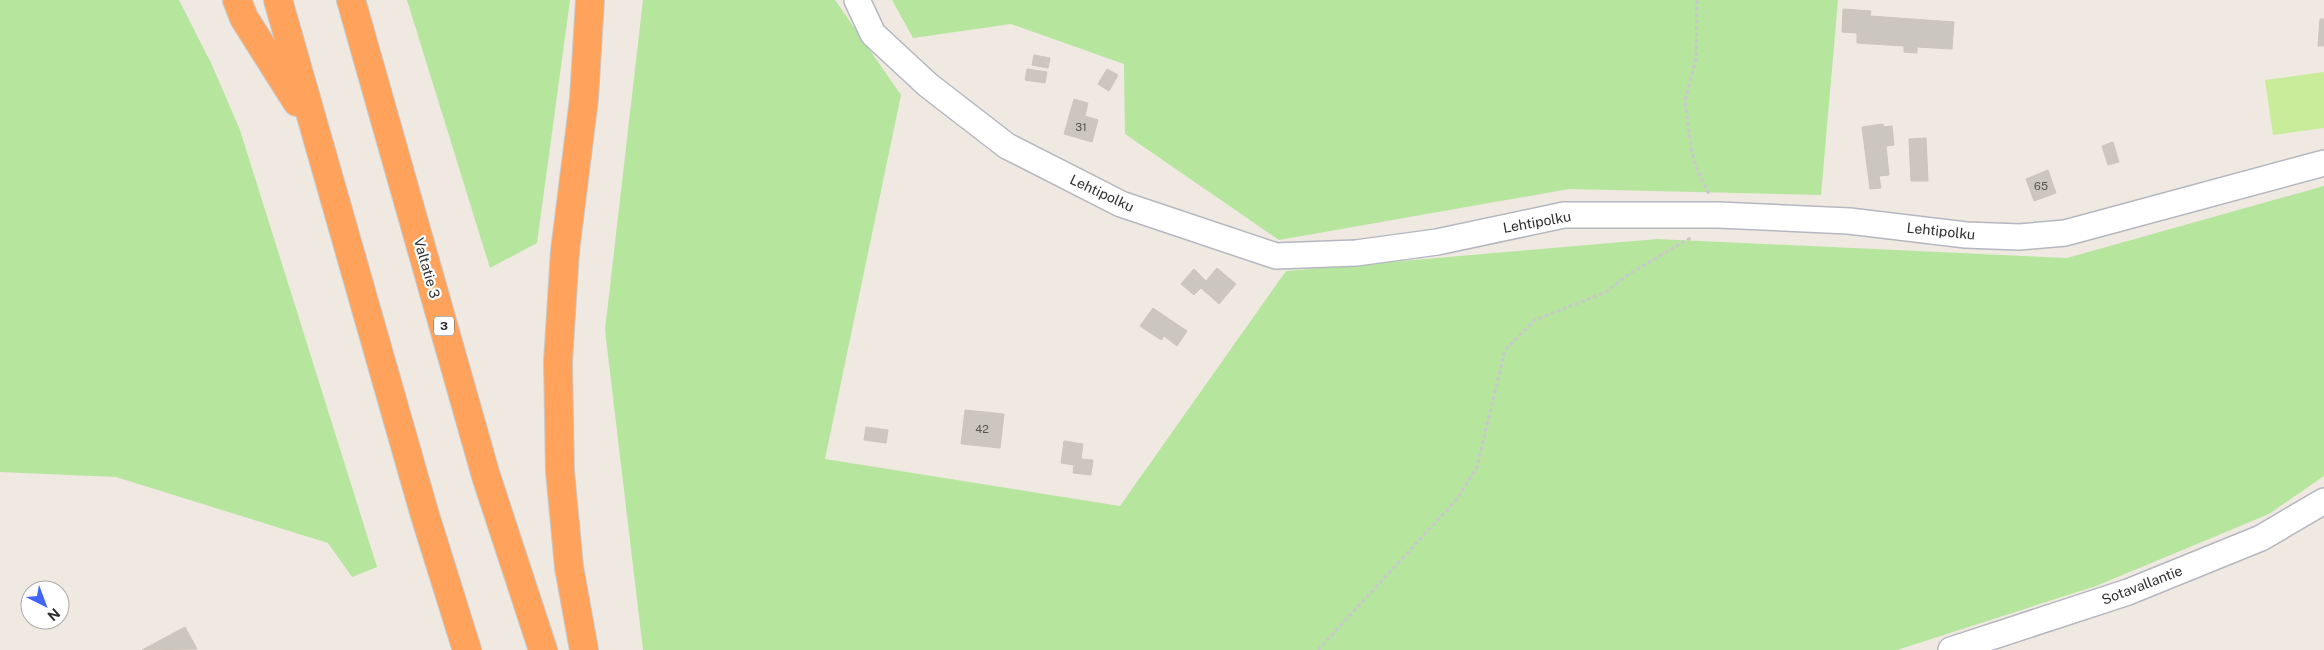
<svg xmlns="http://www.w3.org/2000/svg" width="2324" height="650" font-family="'Public Sans',sans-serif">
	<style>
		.green { fill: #b6e59e }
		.pitch { fill: #c9ec9a }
		.building { fill: #cbc7bf; stroke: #cbc5ba }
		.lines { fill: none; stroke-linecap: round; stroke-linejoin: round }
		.minor-casing { stroke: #b4b7c1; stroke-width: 28 }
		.highway-casing { stroke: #c9c9c9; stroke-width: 30 }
		.path { stroke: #c9c9c9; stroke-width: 3; stroke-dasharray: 4 2.5; stroke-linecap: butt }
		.minor { stroke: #fff; stroke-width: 25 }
		.highway { stroke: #ffa35c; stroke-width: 28 }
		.labels { text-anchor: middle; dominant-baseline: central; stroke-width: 4.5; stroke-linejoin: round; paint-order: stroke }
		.number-label { font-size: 11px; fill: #555452 }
		.shield { fill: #fff; stroke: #6d6d6d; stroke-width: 1 }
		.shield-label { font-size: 12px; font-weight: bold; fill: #2e2e2e }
		.street-label { font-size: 14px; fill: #2e2e2e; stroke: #fff }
	</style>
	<rect width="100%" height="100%" fill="#efe9e1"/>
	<!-- green -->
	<g class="green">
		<polygon points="0,0 179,0 212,65 240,130 377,567 352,577 328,543 116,477 0,472"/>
		<polygon points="407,0 570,0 537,243 490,268"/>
		<polygon points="643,0 835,0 901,95 825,459 1120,506 1286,271 1657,239 2067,258 2324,186 2324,476 2269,514 2096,586 1897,650 643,650 605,330"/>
		<polygon points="892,0 1838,0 1821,195 1569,189 1279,240 1125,134 1124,64 1011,24 913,38"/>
	</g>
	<!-- pitch -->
	<polygon class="pitch" points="2324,72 2324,128 2273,135 2265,80"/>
	<!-- building -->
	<g class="building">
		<polygon points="1843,9 1871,11 1870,16 1954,22 1952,49 1917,47 1917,53 1904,52 1904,46 1857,43 1857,33 1842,32"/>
		<polygon points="2320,19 2324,19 2324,46 2318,46"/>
		<polygon points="1034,55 1050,58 1048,68 1032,65"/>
		<polygon points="1027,69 1047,72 1045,83 1025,80"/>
		<polygon points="1107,69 1118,75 1109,91 1098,84"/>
		<polygon points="1074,99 1088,103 1085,116 1098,120 1092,142 1064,134"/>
		<polygon points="1883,124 1884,127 1892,126 1894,145 1886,146 1889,175 1879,176 1881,188 1870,189 1862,127"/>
		<polygon points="1926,138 1928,181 1911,181 1909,139"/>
		<polygon points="2113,142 2119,162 2108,165 2102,146"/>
		<polygon points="2048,170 2056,193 2034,201 2026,179"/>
		<polygon points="1217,268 1236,284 1219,304 1201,288 1194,295 1181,284 1194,269 1206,281"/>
		<polygon points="1153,308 1187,331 1177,346 1164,336 1161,340 1140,326"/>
		<polygon points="965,410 1004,414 1000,448 961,444"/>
		<polygon points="866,427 888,430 886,443 864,440"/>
		<polygon points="1064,441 1083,444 1081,459 1093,460 1091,475 1073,473 1074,465 1061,463"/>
		<polygon points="185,627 197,649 142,650"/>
	</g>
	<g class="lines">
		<!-- minor casing -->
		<g class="minor-casing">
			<g id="minor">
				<polyline points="857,0 873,34 928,85 1007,146 1121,204 1276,256 1356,253 1437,242 1564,215 1718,215 1849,221 1966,235 2019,237 2065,233 2324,163"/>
				<polyline points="1951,650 2128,592 2261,538 2324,501"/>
			</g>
		</g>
		<!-- highway casing -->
		<g class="highway-casing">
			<g id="highway">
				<polyline points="237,0 244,18 297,102"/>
				<polyline points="278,0 424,512 467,650"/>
				<polyline points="351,0 486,476 543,650"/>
				<polyline points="584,650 569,567 560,471 558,362 565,251 584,99 590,0"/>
			</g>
		</g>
		<!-- path -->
		<g class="path">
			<polyline points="1697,0 1696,59 1685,101 1691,148 1696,167 1709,194"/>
			<polyline points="1318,650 1457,499 1477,467 1505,350 1535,320 1606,292 1629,274 1692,237"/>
		</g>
		<!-- minor -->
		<use href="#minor" class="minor"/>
		<!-- highway -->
		<use href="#highway" class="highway"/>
	</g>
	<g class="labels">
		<!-- number labels -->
		<g class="number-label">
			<text x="1081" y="127">31</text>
			<text x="2041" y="186">65</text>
			<text x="982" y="429">42</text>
		</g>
		<!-- shield labels -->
		<rect class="shield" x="434" y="316.5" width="20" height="19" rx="4"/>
		<g class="shield-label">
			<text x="444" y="326">3</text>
		</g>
		<!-- street labels -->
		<g class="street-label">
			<text transform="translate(1102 193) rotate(25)">Lehtipolku</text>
			<text transform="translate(1537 222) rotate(-10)">Lehtipolku</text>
			<text transform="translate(1941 231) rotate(6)">Lehtipolku</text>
			<text transform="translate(427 268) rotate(74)">Valtatie 3</text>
			<text transform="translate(2142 585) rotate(-21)">Sotavallantie</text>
		</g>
	</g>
	<!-- north arrow -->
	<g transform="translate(45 605) rotate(138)"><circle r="24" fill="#ffffff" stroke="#ababab"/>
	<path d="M0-4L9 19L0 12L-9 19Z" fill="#4264fb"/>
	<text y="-8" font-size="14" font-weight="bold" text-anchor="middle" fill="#2e2e2e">N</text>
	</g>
</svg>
